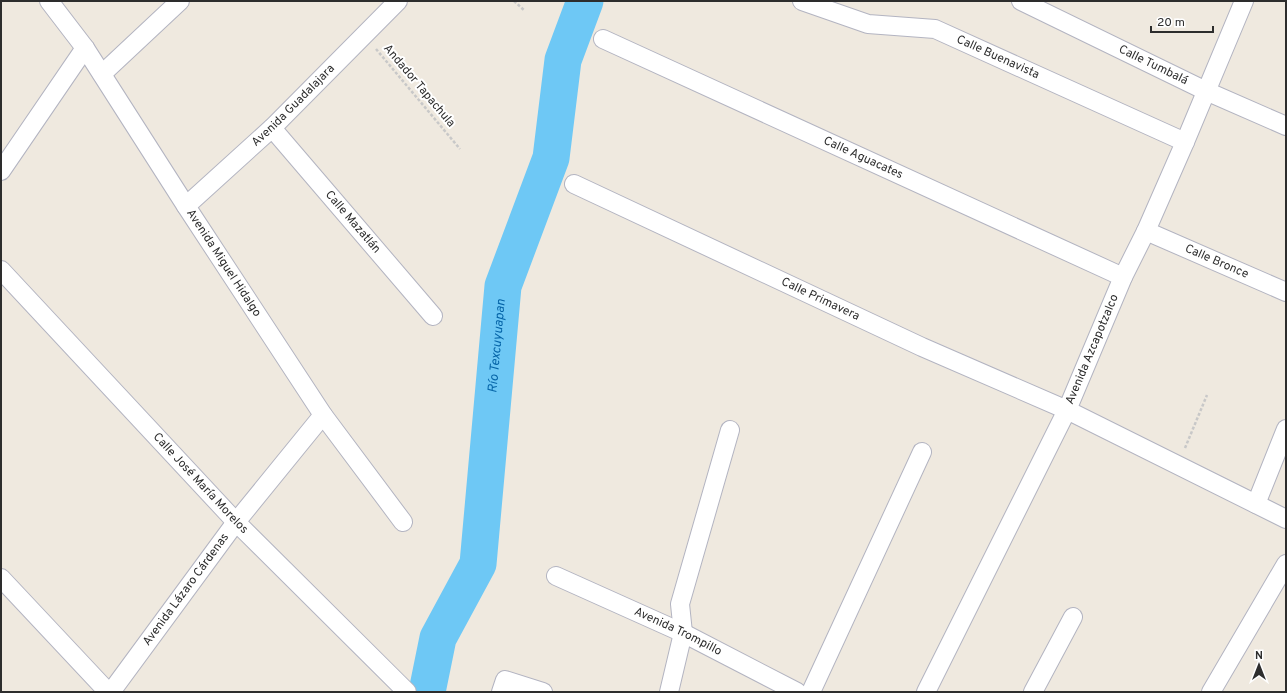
<svg xmlns="http://www.w3.org/2000/svg" width="1287" height="693" font-family="Overpass,sans-serif">
	<style>
		.lines { fill: none; stroke-linecap: round; stroke-linejoin: round }
		.river { stroke: #6ec8f5; stroke-width: 37 }
		.street-casing { stroke: #b3b4c1; stroke-width: 20 }
		.path { stroke: #c8c8c8; stroke-width: 2.5; stroke-dasharray: 3 2; stroke-linecap: butt }
		.street { stroke: #fff; stroke-width: 18 }
		.labels { text-anchor: middle; dominant-baseline: central; stroke-width: 4; stroke-linejoin: round; paint-order: stroke }
		.street-label { font-size: 12px; fill: #2d2d2d; stroke: #fff }
		.water-label { font-size: 13px; font-style: italic; fill: #0665a8; stroke: #fff }
	</style>
	<rect width="100%" height="100%" fill="#efe9df"/>
	<g class="lines">
		<!-- river -->
		<path class="river" id="s1" d="M427 692 438 638 478 564 503 286 551 158 563 60 585 1"/>
		<!-- street casing -->
		<g class="street-casing">
			<g id="street">
				<path id="s2" d="M49 1 85 48 186 206 323 415 403 522"/>
				<path id="s3" d="M802 1 868 24 935 29 1185 142"/>
				<path id="s4" d="M1021 1 1206 91 1286 126"/>
				<path id="s5" d="M603 39 1123 277"/>
				<polyline points="102,74 180,1"/>
				<path id="s6" d="M272 128 433 316"/>
				<polyline points="1,171 85,48"/>
				<path id="s7" d="M574 184 922 347 1067 410 1286 519"/>
				<path id="s8" d="M186 206 272 128 398 1"/>
				<path id="s9" d="M1146 231 1286 292"/>
				<path id="s10" d="M1 270 236 522 407 692"/>
				<polyline points="1256,504 1286,429"/>
				<path id="s11" d="M556 576 683 633 797 692"/>
				<polyline points="1,578 108,692"/>
				<path id="s12" d="M111 692 236 522 323 415"/>
				<polyline points="501,692 505,680 543,692"/>
				<polyline points="669,692 683,633 680,604 730,430"/>
				<polyline points="811,692 922,452"/>
				<path id="s13" d="M926 692 1067 410 1123 277 1146 231 1185 142 1244 1"/>
				<polyline points="1033,692 1073,617"/>
				<polyline points="1211,692 1286,564"/>
			</g>
		</g>
		<!-- path -->
		<g class="path">
			<polyline points="514,1 525,11"/>
			<polyline points="376,49 460,149"/>
			<polyline points="1185,448 1207,395"/>
		</g>
		<!-- street -->
		<use href="#street" class="street"/>
	</g>
	<g class="labels">
		<!-- street labels -->
		<g class="street-label">
			<text stroke="none"><textPath href="#s3" startOffset="206">Calle Buenavista</textPath></text>
			<text stroke="none"><textPath href="#s4" startOffset="147">Calle Tumbalá</textPath></text>
			<text transform="translate(419 86) rotate(50)">Andador Tapachula</text>
			<text stroke="none"><textPath href="#s8" startOffset="147">Avenida Guadalajara</textPath></text>
			<text stroke="none"><textPath href="#s5" startOffset="286">Calle Aguacates</textPath></text>
			<text stroke="none"><textPath href="#s6" startOffset="124">Calle Mazatlán</textPath></text>
			<text stroke="none"><textPath href="#s9" startOffset="77">Calle Bronce</textPath></text>
			<text stroke="none"><textPath href="#s2" startOffset="315">Avenida Miguel Hidalgo</textPath></text>
			<text stroke="none"><textPath href="#s7" startOffset="272">Calle Primavera</textPath></text>
			<text stroke="none"><textPath href="#s13" startOffset="381">Avenida Azcapotzalco</textPath></text>
			<text stroke="none"><textPath href="#s10" startOffset="292">Calle José María Morelos</textPath></text>
			<text stroke="none"><textPath href="#s12" startOffset="127">Avenida Lázaro Cárdenas</textPath></text>
			<text stroke="none"><textPath href="#s11" startOffset="134">Avenida Trompillo</textPath></text>
		</g>
		<!-- water labels -->
		<g class="water-label">
			<text stroke="none"><textPath href="#s1" startOffset="358">Río Texcuyuapan</textPath></text>
		</g>
	</g>
	<!-- border -->
	<rect width="1287" height="693" fill="none" stroke="#2d2d2d" stroke-width="4"/>
	<!-- north arrow -->
	<g transform="translate(1259 665)" stroke="#ffffff" stroke-width="3" paint-order="stroke">
	<path d="M0-3L7 15L0 10L-7 15Z" fill="#2d2d2d"/>
	<text y="-6" font-size="11" font-weight="bold" text-anchor="middle" fill="#2d2d2d">N</text>
	</g>
	<!-- scale -->
	<path d="M1151 26v6h62v-6" fill="none" stroke="#2d2d2d" stroke-width="2"/>
	<text x="1157" y="26" font-size="12" fill="#2d2d2d" stroke="#ffffff" stroke-width="3" paint-order="stroke">20 m</text>
</svg>
